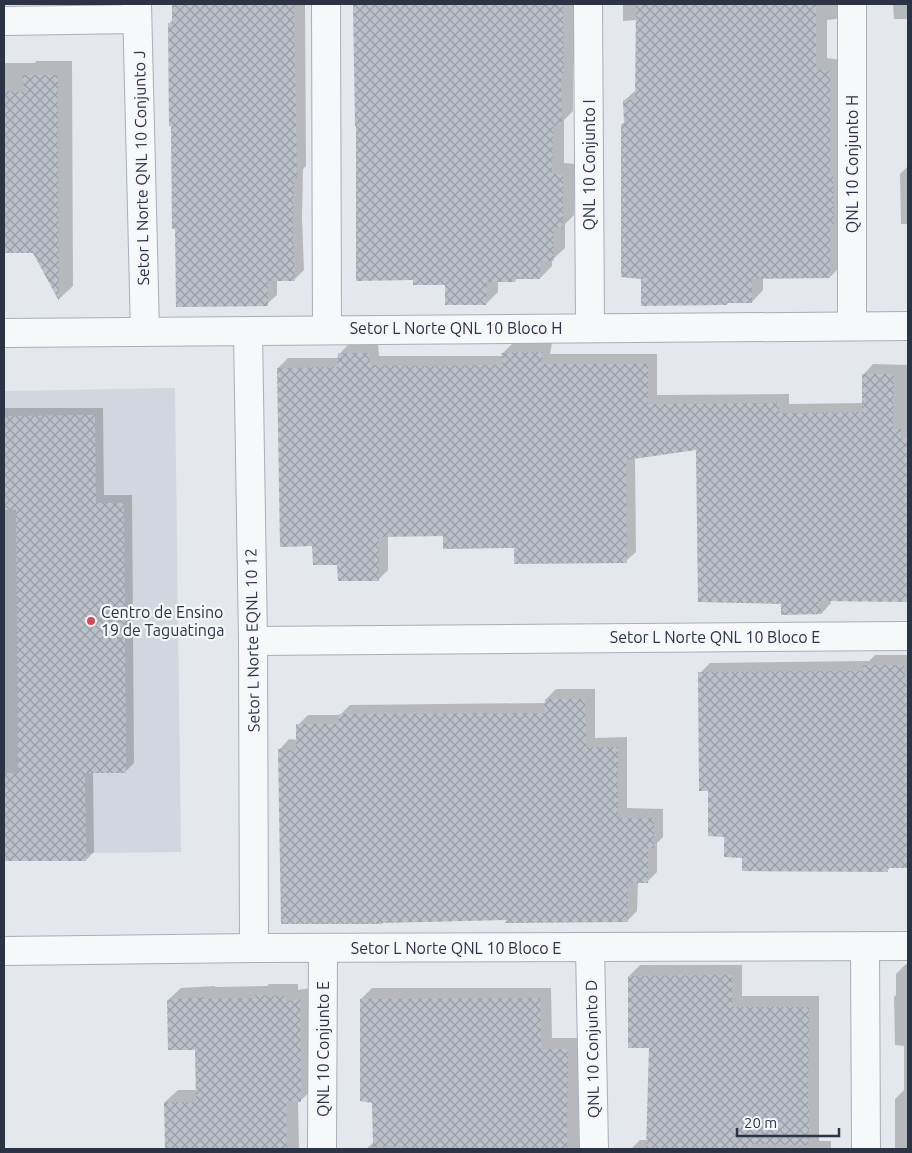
<svg xmlns="http://www.w3.org/2000/svg" width="912" height="1153" font-family="Ubuntu,sans-serif">
	<style>
		.built { fill: #d2d6de }
		.shadow { fill: #0003 }
		.building { fill: url(#building-cross-hatch) }
		.lines { fill: none; stroke-linecap: round; stroke-linejoin: round }
		.minor-casing { stroke: #a9aeb7; stroke-width: 30 }
		.minor { stroke: #f7f8fa; stroke-width: 28 }
		.poi-dot { fill: #d1495b; stroke: #f4f6f9; stroke-width: 2 }
		.labels { text-anchor: middle; dominant-baseline: central; stroke-width: 4.5; stroke-linejoin: round; paint-order: stroke }
		.street-label { font-size: 16px; fill: #2b3445; stroke: #f4f6f9 }
		.poi-label { font-size: 16px; fill: #2b3445; stroke: #f4f6f9; text-anchor: start }
	</style>
	<defs>
		<pattern id="building-cross-hatch" width="8" height="8" patternUnits="userSpaceOnUse" patternTransform="scale(1.25)"><rect width="8" height="8" fill="#bbc0ca"/><path d="M0 0l8 8M0 8l8-8" fill="none" stroke="#989da6"/></pattern>
	</defs>
	<rect width="100%" height="100%" fill="#e4e7ec"/>
	<!-- built -->
	<polygon class="built" points="175,388 181,852 4,854 4,391"/>
	<!-- shadow -->
	<g class="shadow">
		<polygon points="173,4 305,4 306,166 303,169 302,218 304,270 294,280 277,280 277,295 267,304 169,24 173,19"/>
		<polygon points="356,4 574,4 576,60 573,63 573,111 564,120 564,163 575,164 574,215 565,224 565,248 552,260 552,266 540,278 518,278 515,280 498,280 498,292 486,304 446,284 414,278 356,125"/>
		<polygon points="623,4 847,4 847,8 836,19 827,20 827,58 842,60 842,265 830,277 763,277 763,290 752,302 729,302 727,304 642,278 622,124 625,122 625,100 637,89 637,20 623,21"/>
		<polygon points="893,4 908,4 908,19 894,19"/>
		<polygon points="36,61 72,61 73,286 59,299 34,251 4,252 4,63 35,63"/>
		<polygon points="908,166 908,264 907,264 907,224 901,224 900,174"/>
		<polygon points="552,343 550,354 657,354 657,395 789,394 789,404 863,403 864,374 873,364 908,365 908,600 830,600 831,603 822,613 782,613 782,603 698,449 635,457 636,552 626,561 515,547 444,535 388,536 388,570 379,579 339,564 314,545 278,368 288,358 338,358 339,354 349,344 378,344 379,356 503,356 503,353 512,344"/>
		<polygon points="4,408 103,408 104,495 132,495 134,763 125,772 93,772 94,852 86,860 4,860"/>
		<polygon points="875,655 908,655 908,867 891,867 887,871 743,857 726,836 709,790 700,673 710,663 869,661"/>
		<polygon points="556,689 595,689 595,738 627,737 627,808 663,809 663,837 657,843 657,872 647,882 638,882 637,911 628,920 507,919 282,923 280,749 289,739 298,740 298,725 308,715 340,715 350,705 546,703 546,699"/>
		<polygon points="906,964 908,964 908,1149 895,1148 895,1099 904,1090 904,1046 895,1045 894,997 896,995 896,974"/>
		<polygon points="640,965 742,965 742,996 819,996 819,1141 831,1141 831,1149 631,1149 640,1140 648,1140 650,1047 629,976"/>
		<polygon points="269,984 298,984 298,990 311,988 313,1089 300,1101 298,1101 299,1149 166,1149 165,1102 178,1090 197,1090 196,1048 168,1000 181,988 215,986 215,987 267,986"/>
		<polygon points="372,988 551,988 552,1038 578,1038 579,1149 366,1149 373,1143 373,1101 361,999"/>
	</g>
	<!-- building -->
	<g class="building">
		<polygon points="172,4 294,4 297,177 294,177 293,228 295,281 268,281 268,306 176,307 175,229 172,229 171,126 169,126 168,23 172,23"/>
		<polygon points="353,4 563,4 564,73 561,73 562,124 553,126 552,174 563,175 563,228 553,228 554,261 540,261 540,279 516,279 515,282 487,282 486,305 445,305 445,285 413,285 413,280 356,281 356,126 355,126"/>
		<polygon points="636,4 816,4 816,69 830,71 830,175 833,175 834,225 830,225 830,278 752,279 752,303 727,303 727,305 641,306 641,279 621,277 621,124 624,124 623,100 635,100"/>
		<polygon points="21,75 58,75 59,301 33,253 4,253 4,91 26,92"/>
		<polygon points="543,352 541,364 648,364 648,404 779,403 779,413 862,412 862,374 894,374 893,429 901,429 901,438 908,438 908,602 818,601 822,614 781,615 781,604 698,602 696,450 626,460 627,563 514,564 514,548 443,549 443,536 379,537 379,581 338,581 337,565 313,565 312,546 280,547 277,368 337,367 338,353 369,353 370,365 420,366 503,365 501,353"/>
		<polygon points="95,415 96,503 124,503 126,773 85,773 86,861 4,861 4,773 18,773 16,510 4,510 4,416"/>
		<polygon points="863,665 904,665 905,684 908,684 908,868 888,868 888,872 742,871 742,858 724,857 724,837 708,836 708,791 699,791 698,672 864,671"/>
		<polygon points="545,699 585,699 586,747 618,747 618,818 654,818 654,848 648,848 648,883 628,883 628,922 505,923 506,920 382,923 382,924 281,924 278,749 296,751 296,724 339,724 339,714 544,713"/>
		<polygon points="732,975 732,1007 809,1007 808,1110 809,1110 809,1138 807,1145 752,1144 752,1149 646,1149 649,1048 628,1048 628,976"/>
		<polygon points="255,995 286,996 286,1001 300,999 301,1102 286,1101 287,1149 165,1149 164,1102 196,1102 195,1050 168,1050 167,1000 203,997 203,999 255,998"/>
		<polygon points="540,998 541,1049 568,1049 567,1149 404,1149 403,1146 373,1147 372,1103 360,1101 360,999"/>
	</g>
	<g class="lines">
		<!-- minor casing -->
		<g class="minor-casing">
			<g id="minor">
				<polyline points="137,4 145,332"/>
				<polyline points="326,4 327,329"/>
				<polyline points="588,4 590,327"/>
				<polyline points="852,4 852,325"/>
				<polyline points="4,21 137,19"/>
				<polyline points="248,332 253,641 254,948"/>
				<polyline points="4,333 908,326"/>
				<polyline points="253,641 908,636"/>
				<polyline points="865,946 866,1149"/>
				<polyline points="590,948 594,1149"/>
				<polyline points="4,951 254,948 908,946"/>
				<polyline points="322,1149 323,949"/>
			</g>
		</g>
		<!-- minor -->
		<use href="#minor" class="minor"/>
	</g>
	<!-- markers -->
	<circle class="poi-dot" cx="91" cy="621" r="5"/>
	<g class="labels">
		<!-- street labels -->
		<g class="street-label">
			<text transform="translate(852 164) rotate(-90)">QNL 10 Conjunto H</text>
			<text transform="translate(589 165) rotate(-90)">QNL 10 Conjunto I</text>
			<text transform="translate(141 168) rotate(-91)">Setor L Norte QNL 10 Conjunto J</text>
			<text x="456" y="328">Setor L Norte QNL 10 Bloco H</text>
			<text x="715" y="637">Setor L Norte QNL 10 Bloco E</text>
			<text transform="translate(252 640) rotate(-91)">Setor L Norte EQNL 10 12</text>
			<text x="456" y="948">Setor L Norte QNL 10 Bloco E</text>
			<text transform="translate(323 1049) rotate(-90)">QNL 10 Conjunto E</text>
			<text transform="translate(592 1049) rotate(-91)">QNL 10 Conjunto D</text>
		</g>
		<!-- poi labels -->
		<g class="poi-label">
			<text x="101" y="612">Centro de Ensino<tspan x="101" dy="18">19 de Taguatinga</tspan></text>
		</g>
	</g>
	<!-- border -->
	<rect width="912" height="1153" fill="none" stroke="#2b3445" stroke-width="10"/>
	<!-- scale -->
	<path d="M737 1128v8h102v-8" fill="none" stroke="#2b3445" stroke-width="2.5"/>
	<text x="744" y="1128" font-size="15" fill="#2b3445" stroke="#f4f6f9" stroke-width="4" paint-order="stroke">20 m</text>
</svg>
